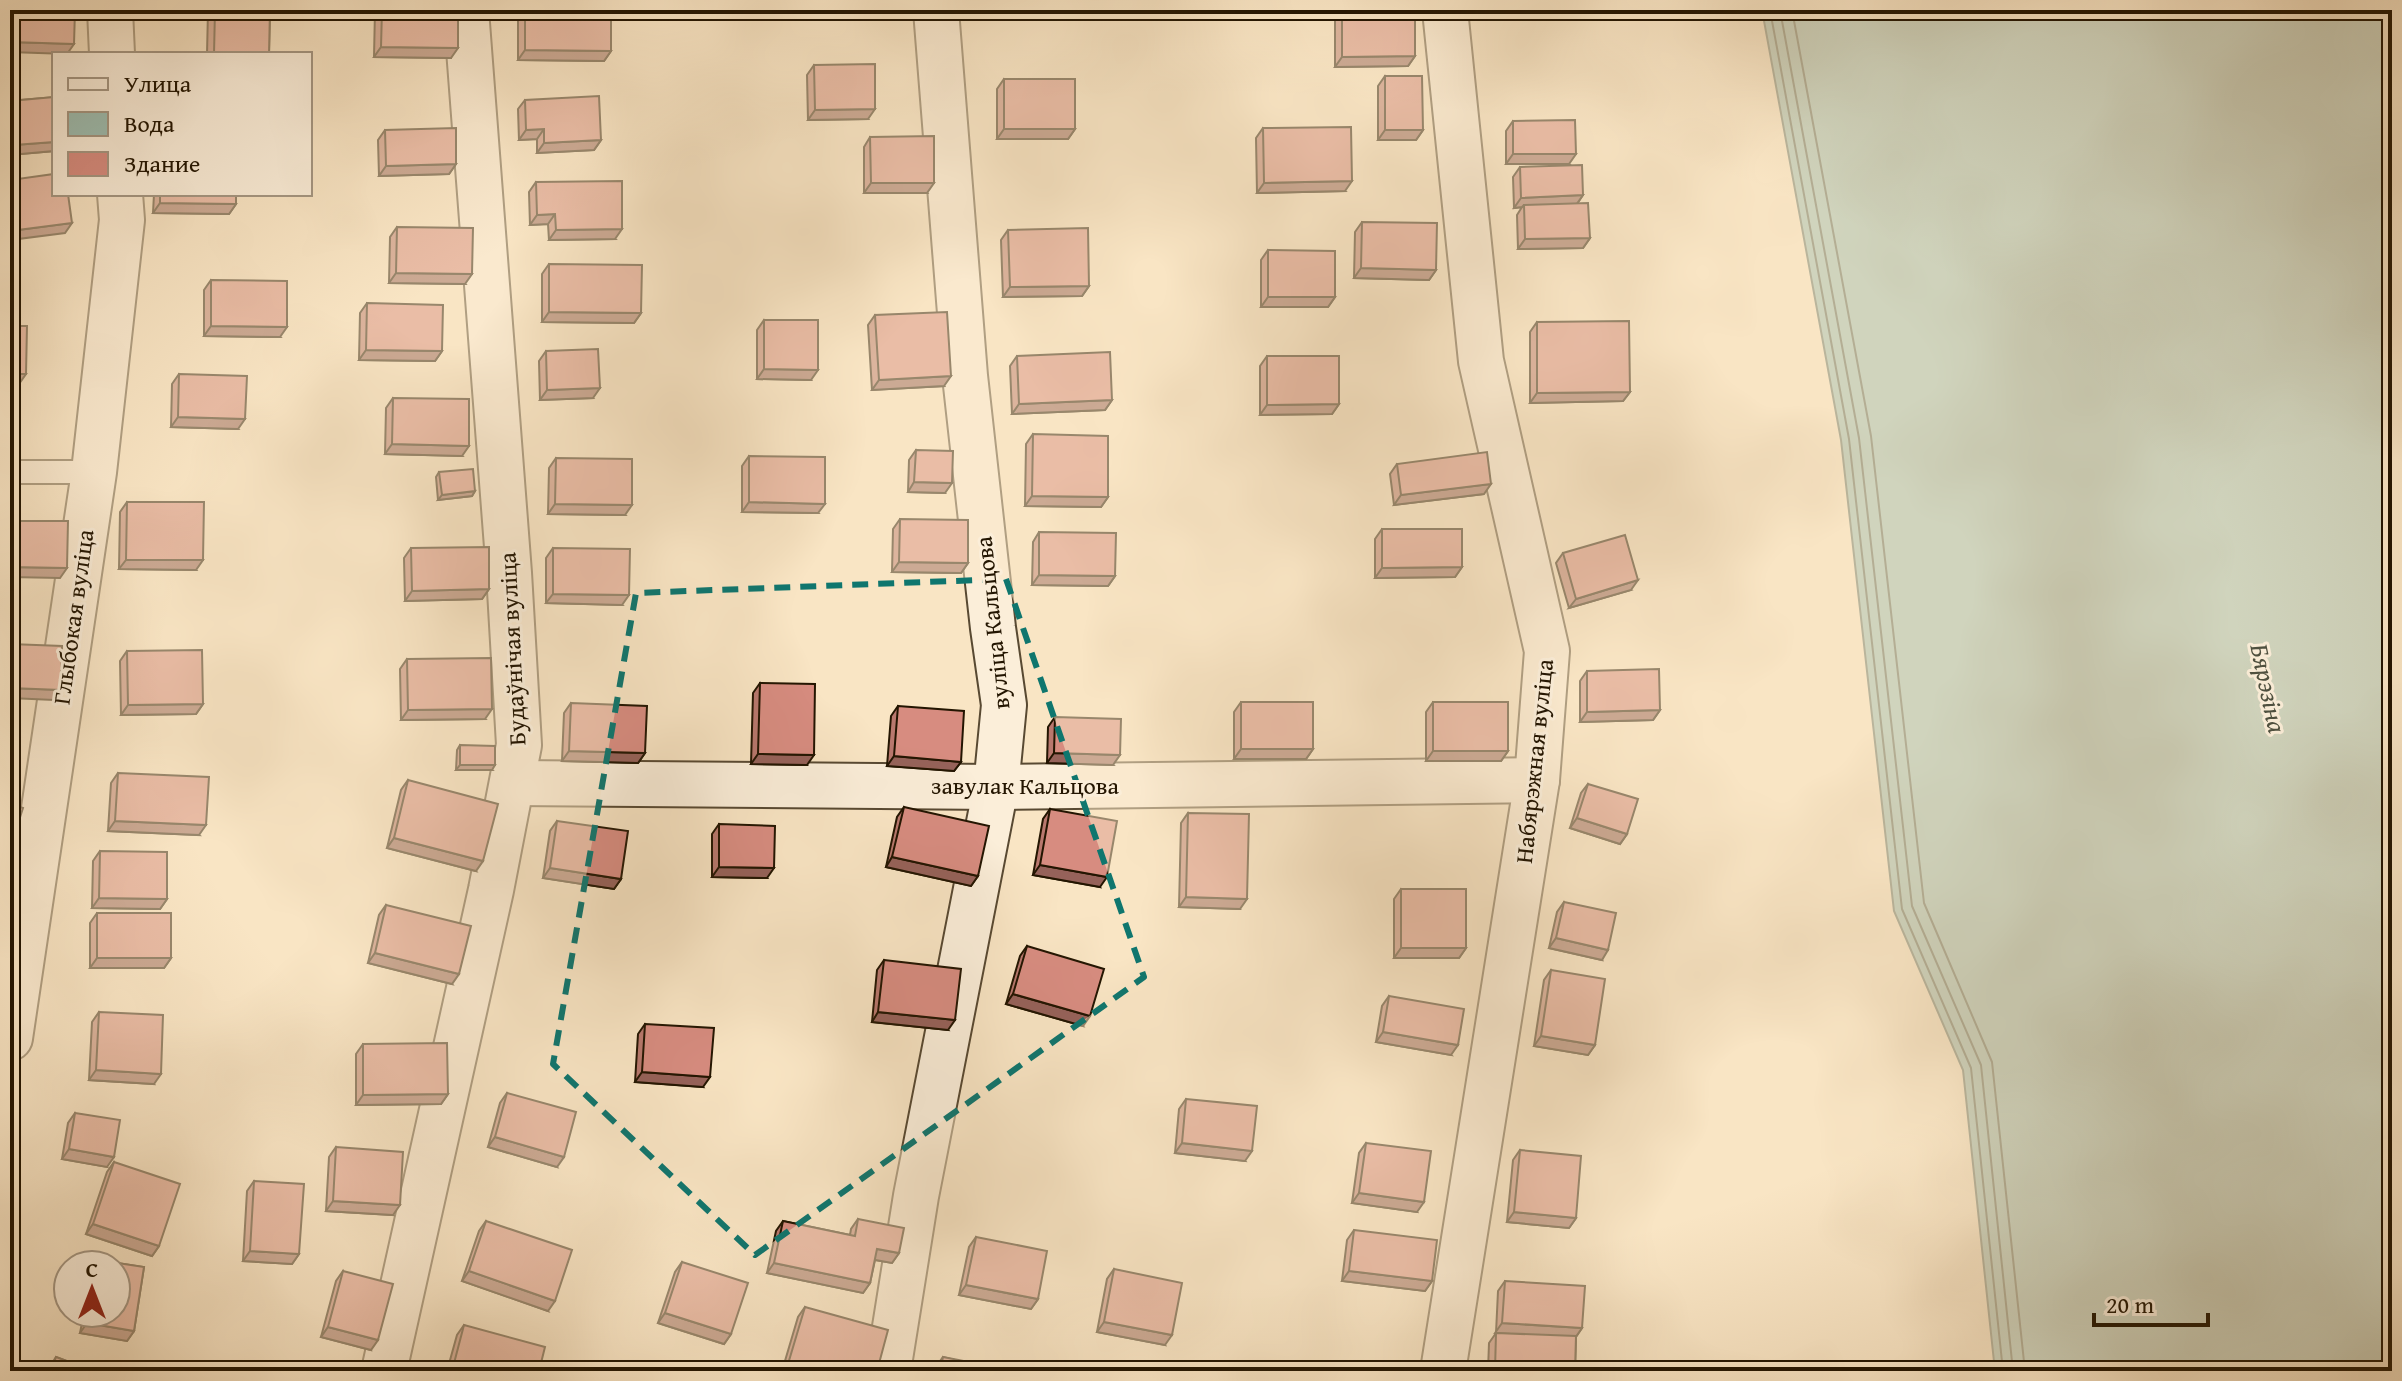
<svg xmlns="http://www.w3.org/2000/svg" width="2402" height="1381" font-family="'Gentium Book Plus',serif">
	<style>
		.water { fill: #9ebfb3; stroke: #6d7b6c; stroke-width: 2 }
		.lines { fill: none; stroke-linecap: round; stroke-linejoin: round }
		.shore { stroke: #606a5a; stroke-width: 2 }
		.lane-casing { stroke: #584932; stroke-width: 26 }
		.street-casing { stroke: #584932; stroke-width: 48 }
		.lane { stroke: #fbeed9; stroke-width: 22 }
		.street { stroke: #fbeed9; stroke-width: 44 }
		.wall { fill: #b9786e; stroke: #231501; stroke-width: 2 }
		.shaded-wall { fill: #96625a; stroke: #231501; stroke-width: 2 }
		.building { fill: #d78c80; stroke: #231501; stroke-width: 2 }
		.marked { fill: none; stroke: #0f766e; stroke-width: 6; stroke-dasharray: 16 10; stroke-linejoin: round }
		.labels { text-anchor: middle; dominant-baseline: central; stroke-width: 6; stroke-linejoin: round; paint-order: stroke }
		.street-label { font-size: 24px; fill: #231501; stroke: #fbeed9 }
		.water-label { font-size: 26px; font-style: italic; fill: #4e503f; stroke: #fbeed9 }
	</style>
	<rect width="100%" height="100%" fill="#f9e5c4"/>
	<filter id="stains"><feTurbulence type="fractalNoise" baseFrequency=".0025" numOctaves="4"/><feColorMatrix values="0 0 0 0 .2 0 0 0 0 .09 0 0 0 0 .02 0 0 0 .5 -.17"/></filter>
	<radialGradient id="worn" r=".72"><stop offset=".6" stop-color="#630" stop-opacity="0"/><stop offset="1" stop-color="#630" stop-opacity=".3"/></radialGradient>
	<!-- water -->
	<polygon class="water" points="1762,10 2392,10 2392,1371 1995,1371 1963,1070 1894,911 1841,440"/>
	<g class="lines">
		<!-- shore -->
		<g class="shore">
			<polyline points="1770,10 1849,439 1902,909 1971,1068 2003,1371"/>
			<polyline points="1780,10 1859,438 1912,906 1981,1065 2013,1371"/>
			<polyline points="1792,10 1871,436 1924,903 1992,1062 2025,1371"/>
		</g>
		<!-- lane casing -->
		<g class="lane-casing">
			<polyline id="lane" points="10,472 94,472"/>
		</g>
		<!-- street casing -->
		<g class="street-casing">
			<g id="street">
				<polyline points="110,10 112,54"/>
				<polyline points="513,783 996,787 1537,780"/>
				<polyline points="10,1038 94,472 122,220 120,194"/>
				<polyline points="384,1371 491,890 519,745 509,573 466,10"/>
				<polyline points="888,1371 916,1196 996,787 1004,705 993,628 965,376 936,10"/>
				<polyline points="1443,1371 1537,780 1547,651 1481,361 1445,10"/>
			</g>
		</g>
		<!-- lane -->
		<use href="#lane" class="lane"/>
		<!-- street -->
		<use href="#street" class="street"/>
	</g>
	<!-- wall -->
	<g class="wall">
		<polygon points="208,10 270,10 269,54 207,54"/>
		<polygon points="375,10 458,10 451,58 374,57"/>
		<polygon points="518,10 611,10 611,51 604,61 518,60"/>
		<polygon points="1335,10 1415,10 1415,56 1408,66 1335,67"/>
		<polygon points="814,65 868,119 808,120 807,75"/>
		<polygon points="1385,76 1423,130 1416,140 1378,140 1378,86"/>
		<polygon points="1004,79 1075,129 1068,139 997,139 997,89"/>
		<polygon points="54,97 54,151 10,155 10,101"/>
		<polygon points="525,100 601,140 594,150 537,153 537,139 519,140 518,109"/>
		<polygon points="1513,121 1569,164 1506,164 1506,131"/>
		<polygon points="1263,128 1345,191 1257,193 1256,138"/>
		<polygon points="385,130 456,164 449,174 379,176 378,140"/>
		<polygon points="870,137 927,193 864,193 864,147"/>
		<polygon points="1520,167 1583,195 1577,204 1590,238 1583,248 1518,249 1517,215 1522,207 1514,208 1513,177"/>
		<polygon points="536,182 615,239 549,240 548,224 530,225 529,192"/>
		<polygon points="154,194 236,194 236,204 229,214 153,213"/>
		<polygon points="1362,222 1436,270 1429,280 1354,278 1355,232"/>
		<polygon points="397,227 465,284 389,283 390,237"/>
		<polygon points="1008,230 1089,286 1082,296 1003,297 1001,240"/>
		<polygon points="1268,250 1335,297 1328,307 1261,307 1261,260"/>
		<polygon points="549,264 641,313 634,323 542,322 542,274"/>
		<polygon points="211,280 280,337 204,336 204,290"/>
		<polygon points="367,303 442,351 435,361 359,360 360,313"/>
		<polygon points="875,315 944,386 872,390 868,325"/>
		<polygon points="764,320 811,380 757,379 757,330"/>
		<polygon points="1537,322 1630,392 1623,401 1530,403 1530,332"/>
		<polygon points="546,351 593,398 540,400 539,361"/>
		<polygon points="1017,356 1112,400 1105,410 1012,414 1010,366"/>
		<polygon points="1267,356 1339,404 1332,414 1260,415 1260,366"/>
		<polygon points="179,374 238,429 171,427 172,384"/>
		<polygon points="393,398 462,456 385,454 386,408"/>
		<polygon points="1033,434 1108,497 1101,507 1025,506 1026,444"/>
		<polygon points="916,450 945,493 908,492 909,460"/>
		<polygon points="749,456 818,513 742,512 742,466"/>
		<polygon points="556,458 625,515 548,514 549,468"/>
		<polygon points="1397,464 1484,494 1394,505 1390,474"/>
		<polygon points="439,472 475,491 472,496 438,500 436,477"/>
		<polygon points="127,502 196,570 119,569 120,512"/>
		<polygon points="900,519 968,563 961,573 892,572 893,529"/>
		<polygon points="1382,529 1462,567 1455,577 1375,578 1375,539"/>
		<polygon points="1039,532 1115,576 1108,586 1032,585 1033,542"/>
		<polygon points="411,548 489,589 482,599 405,601 404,558"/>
		<polygon points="553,548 622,605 546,603 546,558"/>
		<polygon points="1563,553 1631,590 1569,608 1556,563"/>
		<polygon points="127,651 203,704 196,714 121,715 120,661"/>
		<polygon points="407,659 485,719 401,720 400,669"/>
		<polygon points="1587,671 1660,710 1653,720 1580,722 1580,681"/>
		<polygon points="760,683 807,765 751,764 753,693"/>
		<polygon points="1241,702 1313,749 1306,759 1234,759 1234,712"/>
		<polygon points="1433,702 1508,751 1501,761 1426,761 1426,712"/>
		<polygon points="571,703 645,753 638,763 562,761 564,713"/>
		<polygon points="898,706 961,762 954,771 887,766 891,716"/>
		<polygon points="1055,717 1113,765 1047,763 1048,727"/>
		<polygon points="460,745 492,770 456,770 457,750"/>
		<polygon points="118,773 199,835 108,831 111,783"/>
		<polygon points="408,780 476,871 387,848 401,790"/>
		<polygon points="1588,784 1627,834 1620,844 1570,828 1581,793"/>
		<polygon points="904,807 978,876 971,886 886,867 897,817"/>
		<polygon points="1050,809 1100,887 1033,875 1043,819"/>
		<polygon points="1188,813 1240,909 1179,907 1181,823"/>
		<polygon points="557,821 621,879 614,889 543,878 550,831"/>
		<polygon points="719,824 767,878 712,877 712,834"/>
		<polygon points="100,851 167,899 160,909 92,908 93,861"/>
		<polygon points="1401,889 1466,948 1459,958 1394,958 1394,899"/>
		<polygon points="1564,902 1602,960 1549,948 1557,912"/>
		<polygon points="386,905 452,984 368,963 379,915"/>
		<polygon points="97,913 171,958 164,968 90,968 90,923"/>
		<polygon points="1027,946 1083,1026 1006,1004 1020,956"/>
		<polygon points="884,960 948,1030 872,1022 877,970"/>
		<polygon points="1551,970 1595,1045 1588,1055 1534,1046 1544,980"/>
		<polygon points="1389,996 1451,1055 1376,1042 1382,1006"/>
		<polygon points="99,1012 154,1084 89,1080 92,1022"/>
		<polygon points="645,1024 703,1087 635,1082 638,1034"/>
		<polygon points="363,1044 448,1094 441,1104 356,1105 356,1054"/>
		<polygon points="507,1093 557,1167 488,1147 500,1103"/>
		<polygon points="1186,1099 1245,1161 1175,1153 1179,1109"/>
		<polygon points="75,1113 107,1167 62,1159 68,1123"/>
		<polygon points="1366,1143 1417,1212 1352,1203 1359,1153"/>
		<polygon points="336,1147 393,1215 326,1211 329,1157"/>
		<polygon points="1520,1150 1576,1218 1569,1228 1507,1222 1513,1160"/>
		<polygon points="114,1162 159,1246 152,1256 86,1234 107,1172"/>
		<polygon points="254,1181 299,1254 292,1264 243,1261 247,1191"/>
		<polygon points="858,1219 899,1253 892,1263 875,1260 870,1283 863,1293 767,1273 776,1231 783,1221 850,1235 851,1229"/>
		<polygon points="486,1221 548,1311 462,1281 479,1231"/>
		<polygon points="1354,1230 1432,1281 1425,1291 1342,1281 1347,1240"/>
		<polygon points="976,1237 1038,1299 1031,1309 959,1295 969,1247"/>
		<polygon points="98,1260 144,1267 134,1331 127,1341 80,1333 84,1313 116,1313 116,1265 94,1265"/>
		<polygon points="682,1262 731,1334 724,1344 658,1323 675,1272"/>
		<polygon points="1114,1269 1165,1345 1097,1332 1107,1279"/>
		<polygon points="343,1271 371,1350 321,1337 336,1281"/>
		<polygon points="1505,1281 1582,1328 1576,1337 1575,1371 1488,1371 1489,1343 1496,1333 1498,1291"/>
		<polygon points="805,1307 877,1371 782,1371 798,1317"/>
		<polygon points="464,1325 539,1371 447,1371 457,1335"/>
		<polygon points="56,1357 93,1371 47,1371"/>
		<polygon points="943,1357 1000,1371 935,1371 936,1367"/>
	</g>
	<!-- shaded-wall -->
	<g class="shaded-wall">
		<polygon points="846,10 910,10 908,13 844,13"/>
		<polygon points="990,10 1064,10 988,12"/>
		<polygon points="10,42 74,44 67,54 10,52"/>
		<polygon points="381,47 458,48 451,58 374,57"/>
		<polygon points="525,50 611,51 604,61 518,60"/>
		<polygon points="1415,56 1408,66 1335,67 1342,57"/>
		<polygon points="875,109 868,119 808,120 815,110"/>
		<polygon points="544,129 537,139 519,140 526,130"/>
		<polygon points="1004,129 1075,129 1068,139 997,139"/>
		<polygon points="1385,130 1423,130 1416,140 1378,140"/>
		<polygon points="601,140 594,150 537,153 544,143"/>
		<polygon points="54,142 54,151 10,155 10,150 14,145"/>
		<polygon points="1513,154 1576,154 1569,164 1506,164"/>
		<polygon points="456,164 449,174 379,176 386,166"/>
		<polygon points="1352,181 1345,191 1257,193 1264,183"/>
		<polygon points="871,183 934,183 927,193 864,193"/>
		<polygon points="1583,195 1576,205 1524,205 1522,207 1514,208 1521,198"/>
		<polygon points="160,203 236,204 229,214 153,213"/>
		<polygon points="555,214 548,224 530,225 537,215"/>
		<polygon points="72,223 65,233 10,240 10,231"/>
		<polygon points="622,229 615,239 549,240 556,230"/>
		<polygon points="1590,238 1583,248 1518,249 1525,239"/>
		<polygon points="1361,268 1436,270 1429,280 1354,278"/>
		<polygon points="396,273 472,274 465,284 389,283"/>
		<polygon points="1089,286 1082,296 1003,297 1010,287"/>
		<polygon points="1268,297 1335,297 1328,307 1261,307"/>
		<polygon points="549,312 641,313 634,323 542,322"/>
		<polygon points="211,326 287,327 280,337 204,336"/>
		<polygon points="366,350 442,351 435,361 359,360"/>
		<polygon points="764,369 818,370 811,380 757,379"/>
		<polygon points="10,374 26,374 19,384 10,384"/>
		<polygon points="951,376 944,386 872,390 879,380"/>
		<polygon points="600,388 593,398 540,400 547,390"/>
		<polygon points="1630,392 1623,401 1530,403 1537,393"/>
		<polygon points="1112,400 1105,410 1012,414 1019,404"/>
		<polygon points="1339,404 1332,414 1260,415 1267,405"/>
		<polygon points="178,417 245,419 238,429 171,427"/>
		<polygon points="392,444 469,446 462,456 385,454"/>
		<polygon points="914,482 952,483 945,493 908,492"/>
		<polygon points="1491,484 1484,494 1394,505 1401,495"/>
		<polygon points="475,491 472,496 438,500 442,495"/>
		<polygon points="1032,496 1108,497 1101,507 1025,506"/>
		<polygon points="749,502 825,504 818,513 742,512"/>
		<polygon points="555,504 632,505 625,515 548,514"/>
		<polygon points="126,560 203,560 196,570 119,569"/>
		<polygon points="899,562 968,563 961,573 892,572"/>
		<polygon points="10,567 67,568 60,578 10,577"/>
		<polygon points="1462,567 1455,577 1375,578 1382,568"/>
		<polygon points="1039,575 1115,576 1108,586 1032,585"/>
		<polygon points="1638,580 1631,590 1569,608 1576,599"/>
		<polygon points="489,589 482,599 405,601 412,591"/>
		<polygon points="553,594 629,595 622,605 546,603"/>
		<polygon points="10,688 61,690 54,700 10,698"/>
		<polygon points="203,704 196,714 121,715 128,705"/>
		<polygon points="492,709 485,719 401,720 408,710"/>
		<polygon points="1660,710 1653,720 1580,722 1587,712"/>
		<polygon points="1241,749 1313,749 1306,759 1234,759"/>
		<polygon points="569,751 645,753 638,763 562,761"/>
		<polygon points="1433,751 1508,751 1501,761 1426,761"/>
		<polygon points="1054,753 1120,755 1113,765 1047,763"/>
		<polygon points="758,754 814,755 807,765 751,764"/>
		<polygon points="894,756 961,762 954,771 887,766"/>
		<polygon points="460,765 495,765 492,770 456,770"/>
		<polygon points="1577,818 1627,834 1620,844 1570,828"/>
		<polygon points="115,821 206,825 199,835 108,831"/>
		<polygon points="394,838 483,861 476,871 387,848"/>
		<polygon points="892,857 978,876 971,886 886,867"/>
		<polygon points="1040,865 1107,877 1100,887 1033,875"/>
		<polygon points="719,867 774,868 767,878 712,877"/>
		<polygon points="550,868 621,879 614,889 543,878"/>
		<polygon points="1186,897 1247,899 1240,909 1179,907"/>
		<polygon points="99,898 167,899 160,909 92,908"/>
		<polygon points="1556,938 1608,950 1602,960 1549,948"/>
		<polygon points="1401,948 1466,948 1459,958 1394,958"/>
		<polygon points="375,953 459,974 452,984 368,963"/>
		<polygon points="97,958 171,958 164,968 90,968"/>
		<polygon points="1013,994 1090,1016 1083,1026 1006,1004"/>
		<polygon points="878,1012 955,1020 948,1030 872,1022"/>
		<polygon points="1383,1032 1458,1045 1451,1055 1376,1042"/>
		<polygon points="1541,1036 1595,1045 1588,1055 1534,1046"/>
		<polygon points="96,1070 161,1074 154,1084 89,1080"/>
		<polygon points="642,1072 710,1077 703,1087 635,1082"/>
		<polygon points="448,1094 441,1104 356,1105 363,1095"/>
		<polygon points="495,1137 564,1157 557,1167 488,1147"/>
		<polygon points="1182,1143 1252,1151 1245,1161 1175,1153"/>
		<polygon points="69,1149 114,1157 107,1167 62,1159"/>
		<polygon points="1359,1193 1424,1202 1417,1212 1352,1203"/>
		<polygon points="333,1201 400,1205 393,1215 326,1211"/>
		<polygon points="1514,1212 1576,1218 1569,1228 1507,1222"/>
		<polygon points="93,1224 159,1246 152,1256 86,1234"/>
		<polygon points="877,1249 899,1253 892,1263 870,1259"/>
		<polygon points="250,1251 299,1254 292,1264 243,1261"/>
		<polygon points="774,1263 870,1283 863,1293 767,1273"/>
		<polygon points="469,1271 555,1301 548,1311 462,1281"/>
		<polygon points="1349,1271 1432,1281 1425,1291 1342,1281"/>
		<polygon points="966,1285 1038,1299 1031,1309 959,1295"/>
		<polygon points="665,1313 731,1334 724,1344 658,1323"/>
		<polygon points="1104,1322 1172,1335 1165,1345 1097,1332"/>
		<polygon points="87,1323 134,1331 127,1341 80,1333"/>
		<polygon points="1502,1323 1582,1328 1575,1338 1495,1333"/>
		<polygon points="328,1327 378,1340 371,1350 321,1337"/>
		<polygon points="788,1364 814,1371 783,1371"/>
	</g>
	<!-- building -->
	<g class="building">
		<polygon points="10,10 75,10 74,44 10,42"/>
		<polygon points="215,10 270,10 269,54 214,54"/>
		<polygon points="382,10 458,10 458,48 381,47"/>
		<polygon points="525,10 611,10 611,51 525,50"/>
		<polygon points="1342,10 1415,10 1415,56 1342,57"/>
		<polygon points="875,64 875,109 815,110 814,65"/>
		<polygon points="1385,76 1422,76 1423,130 1385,130"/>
		<rect x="1004" y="79" width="71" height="50"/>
		<polygon points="599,96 601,140 544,143 544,129 526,130 525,100"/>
		<polygon points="54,97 54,142 14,145 10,101"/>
		<polygon points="1575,120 1576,154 1513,154 1513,121"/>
		<polygon points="1351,127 1352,181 1264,183 1263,128"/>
		<polygon points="456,128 456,164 386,166 385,130"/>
		<polygon points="934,136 934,183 871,183 870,137"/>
		<polygon points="1582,165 1583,195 1521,198 1520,167"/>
		<polygon points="54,174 54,194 68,194 72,223 10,231 10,180"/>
		<polygon points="622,181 622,229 556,230 555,214 537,215 536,182"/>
		<polygon points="160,194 236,194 236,204 160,203"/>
		<polygon points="1588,203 1590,238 1525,239 1524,205"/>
		<polygon points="1362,222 1437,223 1436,270 1361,268"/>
		<polygon points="397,227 473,228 472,274 396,273"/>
		<polygon points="1088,228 1089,286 1010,287 1008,230"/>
		<polygon points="1268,250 1335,251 1335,297 1268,297"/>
		<polygon points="549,264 642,265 641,313 549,312"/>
		<polygon points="211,280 287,281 287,327 211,326"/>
		<polygon points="367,303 443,305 442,351 366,350"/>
		<polygon points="947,312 951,376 879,380 875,315"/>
		<polygon points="764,320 818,320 818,370 764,369"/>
		<polygon points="1629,321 1630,392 1537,393 1537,322"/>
		<polygon points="10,326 27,326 26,374 10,374"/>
		<polygon points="598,349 600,388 547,390 546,351"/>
		<polygon points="1110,352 1112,400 1019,404 1017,356"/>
		<polygon points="1267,356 1339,356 1339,404 1267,405"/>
		<polygon points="179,374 247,376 245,419 178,417"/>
		<polygon points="393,398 469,399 469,446 392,444"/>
		<polygon points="1033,434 1108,436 1108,497 1032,496"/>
		<polygon points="916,450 953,451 952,483 914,482"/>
		<polygon points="1487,452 1491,484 1401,495 1397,464"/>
		<polygon points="749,456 825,457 825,504 749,502"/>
		<polygon points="556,458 632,459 632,505 555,504"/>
		<polygon points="473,469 475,491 442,495 439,472"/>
		<polygon points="127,502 204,502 203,560 126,560"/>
		<polygon points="900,519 968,520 968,563 899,562"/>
		<polygon points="10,521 68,521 67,568 10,567"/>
		<polygon points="1382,529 1462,529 1462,567 1382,568"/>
		<polygon points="1039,532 1116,533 1115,576 1039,575"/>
		<polygon points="1625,535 1638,580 1576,599 1563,553"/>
		<polygon points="489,547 489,589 412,591 411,548"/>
		<polygon points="553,548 630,549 629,595 553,594"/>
		<polygon points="10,644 62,646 61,690 10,688"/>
		<polygon points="202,650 203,704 128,705 127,651"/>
		<polygon points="491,658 492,709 408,710 407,659"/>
		<polygon points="1659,669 1660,710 1587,712 1587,671"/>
		<polygon points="760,683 815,684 814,755 758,754"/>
		<rect x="1241" y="702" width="72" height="47"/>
		<rect x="1433" y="702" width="75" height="49"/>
		<polygon points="571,703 647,706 645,753 569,751"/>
		<polygon points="898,706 964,711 961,762 894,756"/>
		<polygon points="1055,717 1121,719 1120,755 1054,753"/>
		<polygon points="460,745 495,746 495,765 460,765"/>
		<polygon points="118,773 209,777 206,825 115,821"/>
		<polygon points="408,780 498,804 483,861 394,838"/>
		<polygon points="1588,784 1638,799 1627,834 1577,818"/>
		<polygon points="10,804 23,808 10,849"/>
		<polygon points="904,807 989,826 978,876 892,857"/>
		<polygon points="1050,809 1117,821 1107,877 1040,865"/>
		<polygon points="1188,813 1249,814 1247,899 1186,897"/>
		<polygon points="557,821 628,831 621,879 550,868"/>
		<polygon points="719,824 775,826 774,868 719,867"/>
		<polygon points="100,851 167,852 167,899 99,898"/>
		<rect x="1401" y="889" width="65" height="59"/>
		<polygon points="1564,902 1616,913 1608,950 1556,938"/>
		<polygon points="386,905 471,926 459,974 375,953"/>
		<rect x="97" y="913" width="74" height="45"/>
		<polygon points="1027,946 1104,969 1090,1016 1013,994"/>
		<polygon points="884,960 961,969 955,1020 878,1012"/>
		<polygon points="1551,970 1605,979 1595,1045 1541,1036"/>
		<polygon points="1389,996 1464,1009 1458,1045 1383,1032"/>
		<polygon points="99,1012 163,1015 161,1074 96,1070"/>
		<polygon points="645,1024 714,1028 710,1077 642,1072"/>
		<polygon points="447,1043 448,1094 363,1095 363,1044"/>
		<polygon points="507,1093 576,1112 564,1157 495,1137"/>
		<polygon points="1186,1099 1257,1106 1252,1151 1182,1143"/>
		<polygon points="75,1113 120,1120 114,1157 69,1149"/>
		<polygon points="1366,1143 1431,1151 1424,1202 1359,1193"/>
		<polygon points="336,1147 403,1152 400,1205 333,1201"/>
		<polygon points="1520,1150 1581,1156 1576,1218 1514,1212"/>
		<polygon points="114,1162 180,1184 159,1246 93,1224"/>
		<polygon points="254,1181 304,1184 299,1254 250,1251"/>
		<polygon points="858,1219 904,1228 899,1253 877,1249 870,1283 774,1263 783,1221 855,1236"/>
		<polygon points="486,1221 572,1250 555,1301 469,1271"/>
		<polygon points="1354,1230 1437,1240 1432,1281 1349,1271"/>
		<polygon points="976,1237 1047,1251 1038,1299 966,1285"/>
		<polygon points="98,1260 144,1267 134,1331 87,1323 89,1313 116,1313 116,1265 97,1265"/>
		<polygon points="682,1262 748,1283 731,1334 665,1313"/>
		<polygon points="1114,1269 1182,1283 1172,1335 1104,1322"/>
		<polygon points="343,1271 393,1284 378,1340 328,1327"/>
		<polygon points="1505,1281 1585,1286 1582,1328 1502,1323"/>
		<polygon points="805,1307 888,1330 877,1371 814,1371 788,1364"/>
		<polygon points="464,1325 545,1347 539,1371 452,1371"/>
		<polygon points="1496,1333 1576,1336 1575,1371 1495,1371"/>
		<polygon points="56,1357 93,1371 51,1371"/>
		<polygon points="943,1357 1000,1368 1000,1371 940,1371"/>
	</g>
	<!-- marked area -->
	<path d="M0 0H2402V1381H0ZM1006 579 1144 977 755 1255 553 1064 636 593Z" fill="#f9e5c4" fill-opacity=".55" fill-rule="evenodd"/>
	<path class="marked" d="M1006 579 1144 977 755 1255 553 1064 636 593Z"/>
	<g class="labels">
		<!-- street labels -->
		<g class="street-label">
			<text transform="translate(73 617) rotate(-82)">Глыбокая вуліца</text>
			<text transform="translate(992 623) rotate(-96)">вуліца Кальцова</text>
			<text transform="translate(512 649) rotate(-93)">Будаўнічая вуліца</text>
			<text transform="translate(1534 761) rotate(-84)">Набярэжная вуліца</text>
			<text x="1025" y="785">завулак Кальцова</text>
		</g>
		<!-- water labels -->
		<g class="water-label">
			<text transform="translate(2269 688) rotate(78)">Бярэзіна</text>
		</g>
	</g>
	<!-- margin -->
	<rect width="2402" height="1381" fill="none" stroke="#f9e5c4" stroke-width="40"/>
	<rect x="12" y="12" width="2378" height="1357" fill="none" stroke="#231501" stroke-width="4"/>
	<rect x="20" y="20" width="2362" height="1341" fill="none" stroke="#231501" stroke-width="2"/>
	<!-- legend -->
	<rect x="52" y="52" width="260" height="144" fill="#fbeed9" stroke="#a59783" stroke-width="2"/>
	<rect x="68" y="78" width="40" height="12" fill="#fbeed9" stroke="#a59783" stroke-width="2"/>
	<text x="124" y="92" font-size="24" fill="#231501">Улица</text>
	<rect x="68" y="112" width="40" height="24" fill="#9ebfb3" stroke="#a59783" stroke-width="2"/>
	<text x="124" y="132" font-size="24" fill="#231501">Вода</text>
	<rect x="68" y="152" width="40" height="24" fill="#d78c80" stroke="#a59783" stroke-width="2"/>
	<text x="124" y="172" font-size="24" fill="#231501">Здание</text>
	<!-- north arrow -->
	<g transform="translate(92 1289)"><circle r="38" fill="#fbeed9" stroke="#a59783" stroke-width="2"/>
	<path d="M0-6L14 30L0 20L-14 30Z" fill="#8f2418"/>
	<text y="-12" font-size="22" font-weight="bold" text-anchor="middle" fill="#231501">С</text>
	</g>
	<!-- scale -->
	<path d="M2094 1313v12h114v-12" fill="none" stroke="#231501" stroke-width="4"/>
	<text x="2106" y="1313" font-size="24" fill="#231501" stroke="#fbeed9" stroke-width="6" paint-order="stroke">20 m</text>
	<rect width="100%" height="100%" filter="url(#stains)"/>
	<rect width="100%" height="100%" fill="url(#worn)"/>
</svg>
